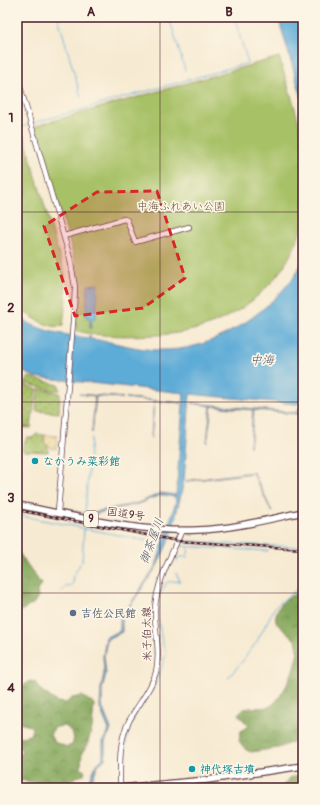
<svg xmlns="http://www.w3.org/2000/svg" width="320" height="805" font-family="Pangolin,'Klee One',sans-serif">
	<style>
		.grass { fill: url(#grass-dots); stroke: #787048 }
		.forest { fill: url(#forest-crowns); stroke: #686343; fill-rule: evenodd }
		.sand { fill: url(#sand-dots); stroke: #9c7c64 }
		.green { fill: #a7c166; stroke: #787048 }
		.water { fill: #5dabd7; stroke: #546581 }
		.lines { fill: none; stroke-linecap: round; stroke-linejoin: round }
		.stream { stroke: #5dabd7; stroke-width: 1 }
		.secondary-casing { stroke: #643d44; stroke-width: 6 }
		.highway-casing { stroke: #643d44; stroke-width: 8 }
		.secondary { stroke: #fff; stroke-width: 4.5 }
		.highway { stroke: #fff; stroke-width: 5.5 }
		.rail-casing { stroke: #4a1f2b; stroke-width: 2.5 }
		.rail { stroke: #fcf5e5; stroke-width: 1; stroke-dasharray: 3; stroke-linecap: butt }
		.marked { fill: #d62828; fill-opacity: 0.2; stroke: #d62828; stroke-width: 3; stroke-dasharray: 8 5; stroke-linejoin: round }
		.grid { fill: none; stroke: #4a1f2b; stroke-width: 1; stroke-opacity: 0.55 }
		.culture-dot { fill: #0f9aa8; stroke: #fcf5e5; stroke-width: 1.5 }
		.service-dot { fill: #5c6f8a; stroke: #fcf5e5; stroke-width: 1.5 }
		.labels { text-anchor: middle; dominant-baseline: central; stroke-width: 3.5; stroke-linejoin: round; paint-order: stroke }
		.shield { fill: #fcf5e5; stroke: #7f5f63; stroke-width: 1 }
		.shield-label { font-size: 10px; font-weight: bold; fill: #4a1f2b }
		.park-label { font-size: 11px; fill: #66503d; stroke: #fcf5e5 }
		.culture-label { font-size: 11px; font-weight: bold; fill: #0d838f; stroke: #fcf5e5; text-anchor: start }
		.street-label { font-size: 11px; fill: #4a1f2b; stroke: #fcf5e5 }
		.service-label { font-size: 11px; font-weight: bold; fill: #4e5e75; stroke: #fcf5e5; text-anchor: start }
		.water-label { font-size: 12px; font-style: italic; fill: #525770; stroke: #fcf5e5 }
		.neatline { fill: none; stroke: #4a1f2b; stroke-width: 1.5 }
		.grid-label { font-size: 13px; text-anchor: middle; font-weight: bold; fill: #4a1f2b }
	</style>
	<defs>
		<pattern id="grass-dots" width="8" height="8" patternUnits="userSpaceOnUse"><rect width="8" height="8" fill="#a7c166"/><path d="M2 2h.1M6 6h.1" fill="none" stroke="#91a559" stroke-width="1.8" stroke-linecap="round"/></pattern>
		<pattern id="forest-crowns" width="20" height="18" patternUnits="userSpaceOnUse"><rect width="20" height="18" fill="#85a75b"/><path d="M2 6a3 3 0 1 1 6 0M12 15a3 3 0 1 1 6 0" fill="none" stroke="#6f874b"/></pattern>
		<pattern id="sand-dots" width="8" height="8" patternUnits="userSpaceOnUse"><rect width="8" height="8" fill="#eeda9e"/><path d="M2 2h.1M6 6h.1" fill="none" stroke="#cebb88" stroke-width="1.8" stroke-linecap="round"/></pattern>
	</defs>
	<rect width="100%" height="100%" fill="#fcf5e5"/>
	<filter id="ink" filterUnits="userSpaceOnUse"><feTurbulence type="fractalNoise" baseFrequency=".025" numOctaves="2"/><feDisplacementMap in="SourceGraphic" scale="8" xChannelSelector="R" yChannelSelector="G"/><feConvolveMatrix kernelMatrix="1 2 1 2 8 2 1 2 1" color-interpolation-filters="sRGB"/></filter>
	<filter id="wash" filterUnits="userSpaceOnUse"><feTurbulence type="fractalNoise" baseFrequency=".012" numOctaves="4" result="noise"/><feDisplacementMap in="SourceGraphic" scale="16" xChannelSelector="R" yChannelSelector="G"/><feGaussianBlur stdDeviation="0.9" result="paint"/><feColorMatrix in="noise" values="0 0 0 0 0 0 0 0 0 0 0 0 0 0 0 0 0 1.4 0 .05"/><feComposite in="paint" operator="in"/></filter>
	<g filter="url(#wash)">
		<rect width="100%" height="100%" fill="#f7ead2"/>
		<!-- grass -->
		<g class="grass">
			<polygon points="29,377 59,385 60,390 51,390 24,383"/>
			<polygon points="22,384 36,389 31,428 17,427 17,391"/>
			<polygon points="38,389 60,393 59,413 36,411"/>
			<polygon points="37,434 44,435 44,442 48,446 48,452 23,451 22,448 27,437 32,438"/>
		</g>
		<!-- forest -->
		<g class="forest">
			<polygon points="17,550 41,584 37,591 38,597 33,604 17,613"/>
			<path d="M303 592V738L278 748 251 752 246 750 239 741 241 731 249 726 238 714C245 704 260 710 270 706 283 700 302 657 297 644 294 635 281 630 276 622 273 607 289 594 303 592Z"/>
			<path d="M29 681 35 682 38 688 57 702 66 703 72 698 82 696 94 704 92 728 87 746 82 752 81 767 85 772 84 775 76 777 67 783 55 785 17 780V755L23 752 17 745V738L30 735 32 729 31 726 19 723 17 721V692ZM56 727 65 726C72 731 76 737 72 745L67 747 54 742 50 735 52 731Z"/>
			<polygon points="303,775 303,788 280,788 290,778"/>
		</g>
		<!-- sand -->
		<polygon class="sand" points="44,435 57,436 56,449 51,448 50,446 45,444"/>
		<!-- green -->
		<g class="green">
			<path d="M279 57C287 85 299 115 303 145 305 159 305 213 302 226 286 286 229 329 169 334 149 336 93 338 76 330L79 284 76 264 35 126Z"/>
			<path d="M24 136 65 275 66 299 63 326C48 330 29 315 17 307V137Z"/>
		</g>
		<!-- water -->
		<g class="water">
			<polygon points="278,17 303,17 303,102"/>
			<path d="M303 258V403L295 404 190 394 184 481 171 536 157 566 122 618V632L107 639 104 656 106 674 102 689V707L111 729 105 742V759L98 765 89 788H86L96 765 103 758V741L109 730 100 708 101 688 104 673 103 656 106 637 120 631V619L156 566 176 501 175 497 161 495 138 504 89 515 61 508 86 514 138 503 161 493 176 495 184 393 35 377 17 369V316C43 333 58 333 87 338L90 335V339C113 341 136 350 159 350 212 352 262 317 294 277 298 272 300 265 303 258Z"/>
			<polygon points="98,284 96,319 92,319 91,328 90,328 90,319 86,317 88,285"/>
			<polygon points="79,394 123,398 96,396 92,433 95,396"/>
			<polygon points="126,398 182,403 154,401 151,438 154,401"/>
			<polygon points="192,403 297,413 298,408 303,432 298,414 254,410 250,447 253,410 212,406 207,443 211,406"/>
			<polygon points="253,472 272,512 253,473 186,481"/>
		</g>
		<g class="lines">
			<!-- stream -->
			<g class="stream">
				<polyline points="58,17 81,97"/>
				<polyline points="169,17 185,70"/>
				<polyline points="33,123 248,63 234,17"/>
				<polyline points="17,128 29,125"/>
				<polyline points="17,381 18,382"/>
				<polyline points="85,511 91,438"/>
				<polyline points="17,515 164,544"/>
				<polyline points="182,540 225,544 303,547"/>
				<polyline points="180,546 268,551"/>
				<polyline points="177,561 178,557 187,557 189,548"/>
				<polyline points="82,562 84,529"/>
				<polyline points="62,591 67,586 70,587 74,581 72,578 80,564"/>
				<polyline points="160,595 167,582 180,581 176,573"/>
				<polyline points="159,622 162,643 166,652"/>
				<polyline points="256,643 275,607 297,589"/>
				<polyline points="246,656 255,644"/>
				<polyline points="228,678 245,658"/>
				<polyline points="146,701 154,687 166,655"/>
				<path d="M124 769C124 746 128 722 144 704"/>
			</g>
		</g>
	</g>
	<g filter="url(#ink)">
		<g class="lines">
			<!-- secondary casing -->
			<g class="secondary-casing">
				<g id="secondary">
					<polyline points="17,76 70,258 75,287 74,309 58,512"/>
					<polyline points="64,236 124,219 127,220 135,242 189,227"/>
					<path d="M120 783C120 762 119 742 128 723 137 705 151 691 156 672 161 650 154 630 155 608 157 581 172 554 182 530"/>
				</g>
			</g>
			<!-- highway casing -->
			<g class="highway-casing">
				<g id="highway">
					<path d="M17 505C76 516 138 533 198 530 232 529 270 519 303 512"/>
					<polyline points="120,788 207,780 303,766"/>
				</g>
			</g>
			<!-- secondary -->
			<use href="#secondary" class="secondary"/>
			<!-- highway -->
			<use href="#highway" class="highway"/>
			<!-- rail casing -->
			<g class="rail-casing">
				<polyline id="rail" points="17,510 178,541 303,549"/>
			</g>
			<!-- rail -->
			<use href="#rail" class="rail"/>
		</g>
	</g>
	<!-- marked area -->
	<path class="marked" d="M157 191 185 278 143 308 75 316 44 226 97 192Z"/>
	<!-- grid -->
	<path class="grid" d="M160 17V788M17 212H303M17 402H303M17 593H303"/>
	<!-- markers -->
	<g class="culture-dot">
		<circle cx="35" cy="461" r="4"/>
		<circle cx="192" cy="769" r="4"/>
	</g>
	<circle class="service-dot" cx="73" cy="613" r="4"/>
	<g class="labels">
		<!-- shield labels -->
		<rect class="shield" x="84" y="511" width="14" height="16" rx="3"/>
		<g class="shield-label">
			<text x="91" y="519">9</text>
		</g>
		<!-- park labels -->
		<g class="park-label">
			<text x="181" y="206">中海ふれあい公園</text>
		</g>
		<!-- culture labels -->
		<g class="culture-label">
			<text x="43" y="461">なかうみ菜彩館</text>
			<text x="200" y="769">神代塚古墳</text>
		</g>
		<!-- street labels -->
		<g class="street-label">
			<text transform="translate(126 514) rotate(8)">国道9号</text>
			<text transform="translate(147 634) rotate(-91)">米子伯太線</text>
		</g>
		<!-- service labels -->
		<g class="service-label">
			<text x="81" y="613">吉佐公民館</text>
		</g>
		<!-- water labels -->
		<g class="water-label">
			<text x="262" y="360">中海</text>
			<text transform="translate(152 541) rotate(-70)">御茶屋川</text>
		</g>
	</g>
	<!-- margin -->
	<rect width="320" height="805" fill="none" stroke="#fcf5e5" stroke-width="44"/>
	<rect x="22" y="22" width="276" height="761" class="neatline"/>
	<g class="grid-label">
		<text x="91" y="16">A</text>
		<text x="229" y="16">B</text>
		<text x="11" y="122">1</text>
		<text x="11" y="312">2</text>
		<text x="11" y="502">3</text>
		<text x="11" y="692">4</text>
	</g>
</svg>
